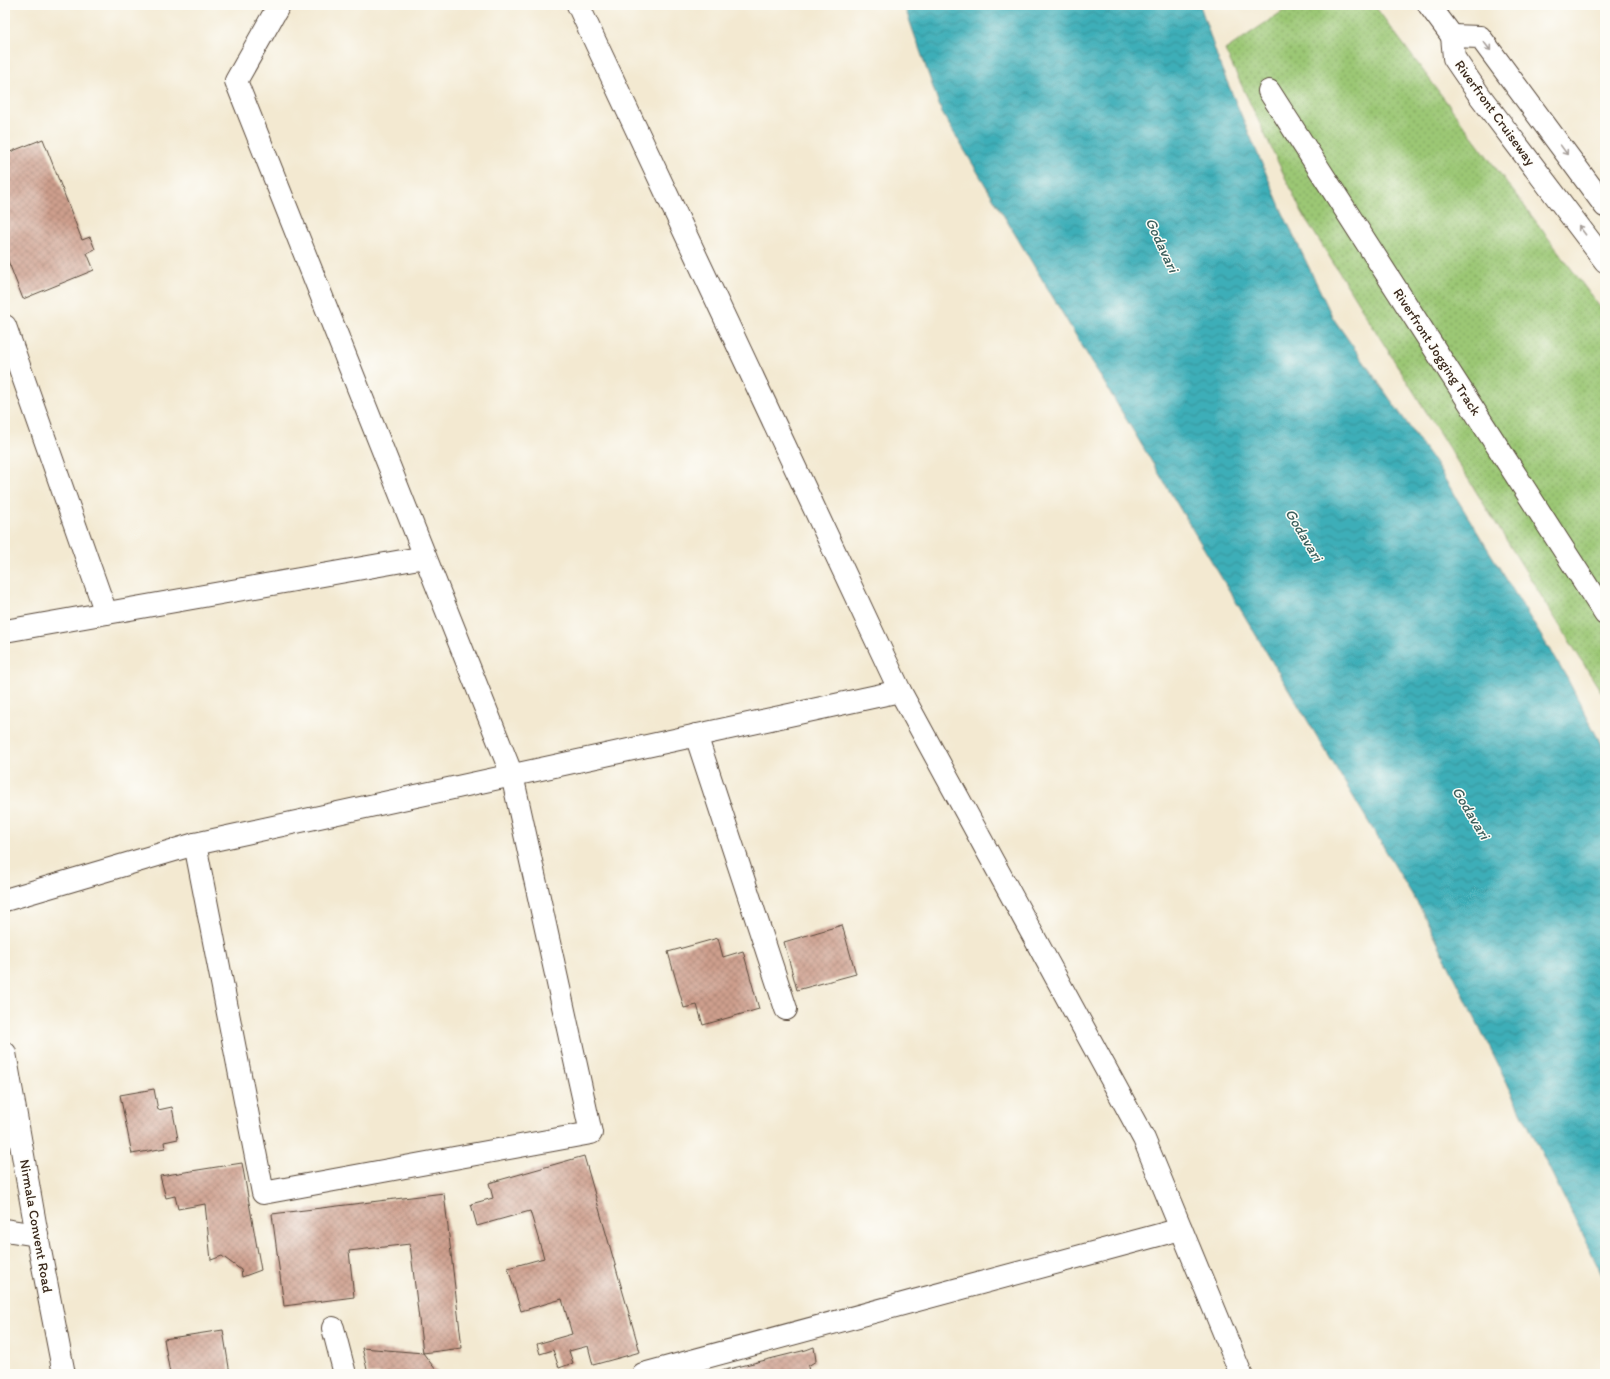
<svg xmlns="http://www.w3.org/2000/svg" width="1610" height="1379" font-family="Itim,sans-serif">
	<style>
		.park { fill: url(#park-dots); stroke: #6b784a }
		.water { fill: url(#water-waves); stroke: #3c6c6b }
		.building { fill: url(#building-cross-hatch) }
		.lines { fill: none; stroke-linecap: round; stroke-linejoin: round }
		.pedestrian-casing { stroke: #574739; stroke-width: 24 }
		.minor-casing { stroke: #574739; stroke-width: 24 }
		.tertiary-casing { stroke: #574739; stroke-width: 24 }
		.secondary-casing { stroke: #574739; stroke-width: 24 }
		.pedestrian { stroke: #fff; stroke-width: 22 }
		.minor { stroke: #fff; stroke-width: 22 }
		.tertiary { stroke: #fff; stroke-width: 22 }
		.secondary { stroke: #fff; stroke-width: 22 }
		.oneway { stroke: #a79f9a }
		.labels { text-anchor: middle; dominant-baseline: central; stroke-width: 3; stroke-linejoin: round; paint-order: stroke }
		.street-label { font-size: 14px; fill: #3b2a1e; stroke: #fdfcf7 }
		.water-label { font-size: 15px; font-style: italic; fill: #3c5f5c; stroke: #fdfcf7 }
	</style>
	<defs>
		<pattern id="park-dots" width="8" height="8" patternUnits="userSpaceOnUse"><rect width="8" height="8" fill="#9bc775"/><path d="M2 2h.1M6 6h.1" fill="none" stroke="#80a25f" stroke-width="1.8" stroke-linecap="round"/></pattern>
		<pattern id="water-waves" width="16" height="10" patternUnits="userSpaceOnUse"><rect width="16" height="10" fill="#3daeb8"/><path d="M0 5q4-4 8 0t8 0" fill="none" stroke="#348e95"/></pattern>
		<pattern id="building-cross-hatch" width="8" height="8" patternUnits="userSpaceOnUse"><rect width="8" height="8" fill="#ce9f8d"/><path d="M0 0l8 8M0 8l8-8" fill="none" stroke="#a88273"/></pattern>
	</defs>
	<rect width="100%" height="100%" fill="#fdfcf7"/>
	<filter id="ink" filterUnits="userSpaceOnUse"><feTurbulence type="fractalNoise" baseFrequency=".025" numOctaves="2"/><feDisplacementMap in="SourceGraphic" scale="8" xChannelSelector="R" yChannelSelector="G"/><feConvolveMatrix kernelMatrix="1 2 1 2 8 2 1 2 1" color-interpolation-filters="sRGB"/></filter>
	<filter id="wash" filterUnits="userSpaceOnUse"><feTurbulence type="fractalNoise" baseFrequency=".012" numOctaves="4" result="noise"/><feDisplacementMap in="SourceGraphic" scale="16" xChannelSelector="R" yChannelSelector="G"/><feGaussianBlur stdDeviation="0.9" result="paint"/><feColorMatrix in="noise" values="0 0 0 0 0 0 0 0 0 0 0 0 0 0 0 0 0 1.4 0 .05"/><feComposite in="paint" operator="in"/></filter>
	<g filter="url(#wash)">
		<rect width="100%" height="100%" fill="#f3e9d1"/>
		<!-- park -->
		<polygon class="park" points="1292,5 1374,5 1605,314 1605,698 1302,213 1225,50"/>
		<!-- water -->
		<polygon class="water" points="904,5 1200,5 1220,65 1282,211 1333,318 1435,463 1567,678 1605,752 1605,1281 1422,911 942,113"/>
		<g id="blocks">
			<!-- building -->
			<g class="building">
				<polygon points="43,139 82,240 90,237 95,249 87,253 94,270 23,299 5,253 5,154"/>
				<polygon points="842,925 856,974 797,990 784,942"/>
				<polygon points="718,938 723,957 743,951 759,1009 703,1025 697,1005 684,1008 668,952"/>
				<polygon points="154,1089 158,1110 172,1107 178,1139 164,1142 165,1148 132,1154 120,1095"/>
				<polygon points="584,1156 640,1352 593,1365 588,1346 569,1351 573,1363 559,1368 553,1350 540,1354 537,1344 572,1334 562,1299 521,1311 508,1268 544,1258 530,1211 477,1226 471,1204 493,1198 489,1183"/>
				<polygon points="242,1163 261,1270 242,1277 241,1270 222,1256 211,1260 205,1204 178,1209 175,1196 166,1198 160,1176"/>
				<polygon points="444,1193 462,1348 423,1353 410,1244 349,1251 354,1297 284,1306 272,1214"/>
				<polygon points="223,1330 230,1374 170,1374 164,1339"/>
				<polygon points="814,1347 816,1361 808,1366 809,1374 709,1374 806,1350"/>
				<polygon points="362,1348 423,1353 439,1374 368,1374"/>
			</g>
		</g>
	</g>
	<g filter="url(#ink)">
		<use href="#blocks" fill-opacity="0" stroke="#574739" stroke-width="1"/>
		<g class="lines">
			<!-- pedestrian casing -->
			<g class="pedestrian-casing">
				<polyline id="pedestrian" points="1269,91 1605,614"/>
			</g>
			<!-- minor casing -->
			<g class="minor-casing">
				<g id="minor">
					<polyline points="5,326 106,613"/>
					<polyline points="5,631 425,557"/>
					<polyline points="900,691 1144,1139 1241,1374"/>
					<polyline points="696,735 786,1009"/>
					<polyline points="195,844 263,1193 591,1133 512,775 236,81 279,5"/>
					<polyline points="5,900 195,844 900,691 578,5"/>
					<polyline points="5,1230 37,1235"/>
					<polyline points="333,1328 345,1374"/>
					<polyline points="643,1374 1181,1229"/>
				</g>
			</g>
			<!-- tertiary casing -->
			<g class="tertiary-casing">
				<g id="tertiary">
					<polyline points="1429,5 1452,36"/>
					<polyline points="1452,36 1454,58 1480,96 1605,261"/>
					<polyline points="1452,36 1480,37 1605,206"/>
				</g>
			</g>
			<!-- secondary casing -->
			<g class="secondary-casing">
				<polyline id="secondary" points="5,1053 37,1235 64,1374"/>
			</g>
			<!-- pedestrian -->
			<use href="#pedestrian" class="pedestrian"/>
			<!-- minor -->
			<use href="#minor" class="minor"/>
			<!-- tertiary -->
			<use href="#tertiary" class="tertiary"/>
			<!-- secondary -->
			<use href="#secondary" class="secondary"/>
		</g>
		<!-- one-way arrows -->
		<defs><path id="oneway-shaft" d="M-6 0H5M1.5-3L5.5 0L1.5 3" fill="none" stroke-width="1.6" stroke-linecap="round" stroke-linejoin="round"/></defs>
		<g class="oneway">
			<use href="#oneway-shaft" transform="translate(1487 46) rotate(52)"/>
			<use href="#oneway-shaft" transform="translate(1564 150) rotate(54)"/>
			<use href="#oneway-shaft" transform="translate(1582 230) rotate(-127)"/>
		</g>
	</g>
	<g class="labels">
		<!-- street labels -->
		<g class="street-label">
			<text transform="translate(1495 113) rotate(54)">Riverfront Cruiseway</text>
			<text transform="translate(1437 352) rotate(57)">Riverfront Jogging Track</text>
			<text transform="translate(36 1226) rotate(80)">Nirmala Convent Road</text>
		</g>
		<!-- water labels -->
		<g class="water-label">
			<text transform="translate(1162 245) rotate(65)">Godavari</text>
			<text transform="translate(1304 535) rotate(59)">Godavari</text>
			<text transform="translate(1471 813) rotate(59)">Godavari</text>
		</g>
	</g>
	<!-- margin -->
	<rect width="1610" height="1379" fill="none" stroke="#fdfcf7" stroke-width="20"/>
</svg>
